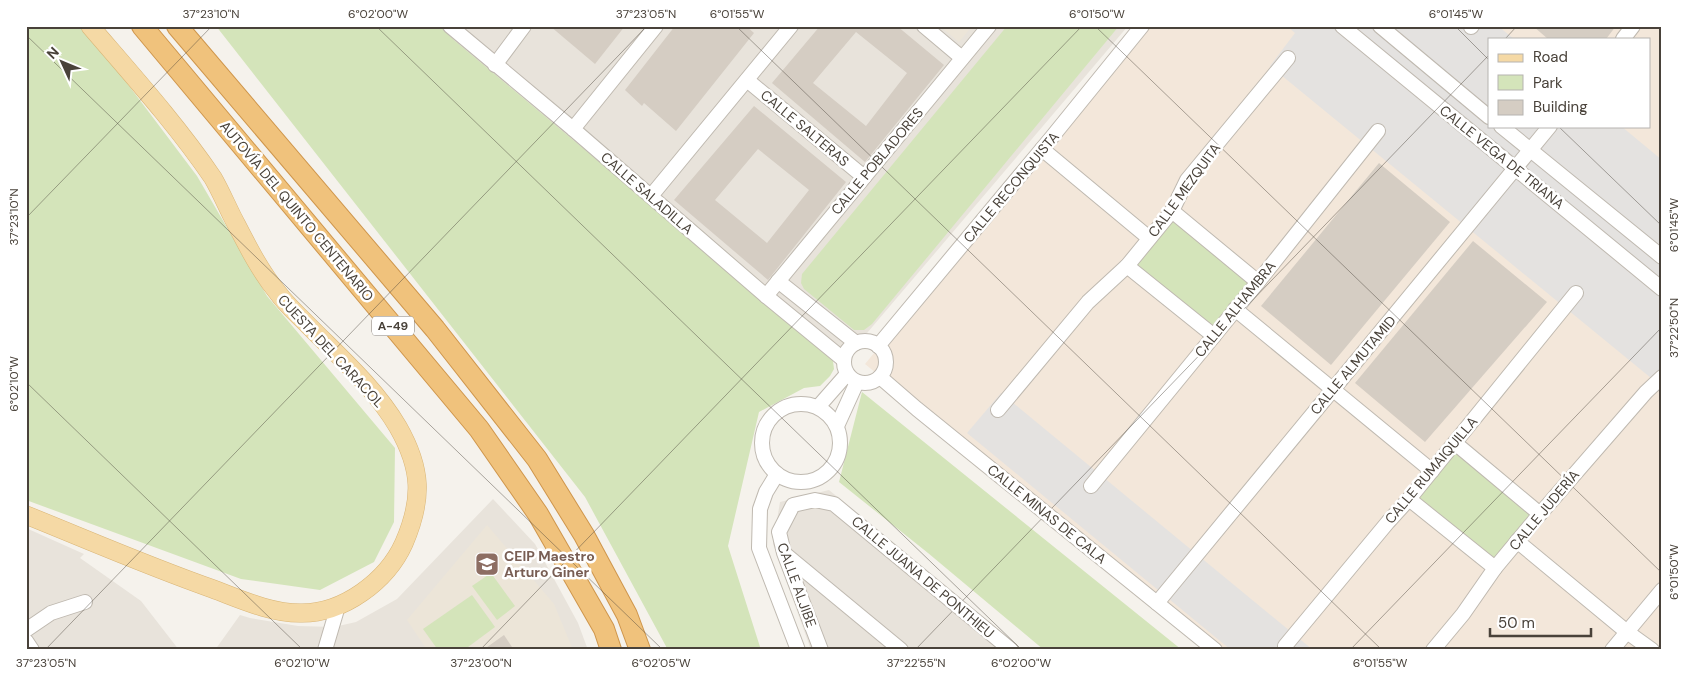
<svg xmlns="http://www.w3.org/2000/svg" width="1688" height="676" font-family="'DM Sans',sans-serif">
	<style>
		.residential { fill: #e8e3db }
		.commercial { fill: #f3e7da; fill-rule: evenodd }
		.education { fill: #ece5d8 }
		.green { fill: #d4e4ba }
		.parking { fill: #e4e2e0 }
		.building { fill: #d5cdc3; fill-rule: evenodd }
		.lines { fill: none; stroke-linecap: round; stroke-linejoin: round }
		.minor-casing { stroke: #bfb9b0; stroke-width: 16 }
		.major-casing { stroke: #d9b576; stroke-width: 19 }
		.highway-casing { stroke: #cf964c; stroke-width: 22 }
		.minor { stroke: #fff; stroke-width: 14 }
		.major { stroke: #f5d9a5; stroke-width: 18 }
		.highway { stroke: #f0c27c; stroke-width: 20 }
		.ticks { fill: none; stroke: #49423a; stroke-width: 1; stroke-opacity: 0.45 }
		.labels { text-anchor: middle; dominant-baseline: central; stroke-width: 5; stroke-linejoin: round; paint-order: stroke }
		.shield { fill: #fff; stroke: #807b75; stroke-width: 1 }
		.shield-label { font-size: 12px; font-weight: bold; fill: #49423a }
		.street-label { font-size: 14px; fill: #49423a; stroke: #fff }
		.education-label { font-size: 14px; font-weight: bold; fill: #785e54; stroke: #fff; text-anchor: start }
		.neatline { fill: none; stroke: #49423a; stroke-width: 2 }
		.ticks-label { font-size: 12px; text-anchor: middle; fill: #49423a }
	</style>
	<rect width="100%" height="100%" fill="#f5f2ec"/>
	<!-- residential -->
	<g class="residential">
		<polygon points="440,26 1128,26 839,366 757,294 454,40"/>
		<polygon points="829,490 1023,650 811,650 773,544 780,502"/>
		<polygon points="493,499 535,544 578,623 588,650 215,650 240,615 250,618 298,626 334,627 356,622 397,599"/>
		<polygon points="26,528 84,554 80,558 141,601 179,650 26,650"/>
	</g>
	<!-- commercial -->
	<path class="commercial" d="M1144 26H1662V650H1215L865 364ZM1489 39H1649V126H1489Z"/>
	<!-- education -->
	<g class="education">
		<polygon points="940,26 972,26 959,42"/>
		<polygon points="487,525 554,604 573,650 427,650 407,620"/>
	</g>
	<!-- green -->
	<g class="green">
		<polygon points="26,26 80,26 99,46 197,176 267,296 395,448 394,522 374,562 320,590 241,579 26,500"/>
		<polygon points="216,26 440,26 454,40 757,294 833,361 834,369 830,376 820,386 804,388 759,412 728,546 761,650 668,650 585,497"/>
		<polygon points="1007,26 1119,26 872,324 864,330 854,330 804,289 801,283 802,274"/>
		<polygon points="1173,218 1252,283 1214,330 1134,266"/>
		<polygon points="862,392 1182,650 1044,650 928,553 839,482"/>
		<polygon points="1454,451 1533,515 1495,563 1415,498"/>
		<polygon points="491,573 515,606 497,620 472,586"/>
		<polygon points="472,595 495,627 464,650 438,650 423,629"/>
	</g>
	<!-- parking -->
	<g class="parking">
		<polygon points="1287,26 1498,26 1514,39 1489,39 1489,126 1621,126 1662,160 1662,387 1270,66 1295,33"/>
		<polygon points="1001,393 1313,650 1231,650 967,433"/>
	</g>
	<!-- building -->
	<g class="building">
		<polygon points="550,26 625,26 595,64"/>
		<polygon points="675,26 746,26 754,33 676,131 644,103 642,106 625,90"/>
		<path d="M820 26H897L944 65 865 162 772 83ZM856 32 907 73 866 126 813 83Z"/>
		<polygon points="1533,26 1616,26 1606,39 1548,39"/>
		<path d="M754 106 846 182 768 280 674 200ZM758 149 809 190 767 243 715 200Z"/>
		<polygon points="1379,163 1450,222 1331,365 1261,306"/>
		<polygon points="1473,241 1547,302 1425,442 1355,383"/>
		<polygon points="504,635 514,650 483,650"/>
	</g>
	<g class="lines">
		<!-- minor casing -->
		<g class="minor-casing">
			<g id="minor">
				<polyline points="450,26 573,129 766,296 844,360"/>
				<polyline points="924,26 962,58"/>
				<polyline points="1342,26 1662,289"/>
				<polyline points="1380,26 1489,117"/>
				<polyline points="1471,27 1472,26"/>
				<polyline points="1623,39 1633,26"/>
				<polyline points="495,65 524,26"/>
				<polyline points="747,80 864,177"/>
				<polyline points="1501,126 1662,257"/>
				<polyline points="573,129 656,26"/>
				<polyline points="1042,149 1149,238"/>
				<polyline points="651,196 791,26"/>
				<polyline points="1172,211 1258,282"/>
				<polyline points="1127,266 1214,336"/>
				<polyline points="778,281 856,343"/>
				<polyline points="766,296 989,26"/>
				<polyline points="1235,309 1432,471"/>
				<circle cx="865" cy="362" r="21"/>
				<polyline points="878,346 1052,137 1142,26"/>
				<polyline points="880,377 917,409 1215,650"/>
				<circle cx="801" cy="443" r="39"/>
				<polyline points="818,407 847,374"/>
				<polyline points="998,410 1088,302 1127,266 1172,211 1187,180 1288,58"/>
				<polyline points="837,426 857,382"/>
				<polyline points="1455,443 1540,514"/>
				<polyline points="777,474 766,492 760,509 759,548 798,650"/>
				<polyline points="1091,486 1258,282 1378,131"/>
				<polyline points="1409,499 1495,568"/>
				<polyline points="1517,541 1627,632 1652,650"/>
				<polyline points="786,555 901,650"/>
				<polyline points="1157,603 1550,126"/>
				<polyline points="26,630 51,613 85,602"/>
				<polyline points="26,641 32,650"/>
				<polyline points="1285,646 1388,522 1409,499 1576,293"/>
				<polyline points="325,650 338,606"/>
				<polyline points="821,650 784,553 779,532 793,505 815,500 834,504 1011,650"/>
				<polyline points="1433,650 1463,614 1495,568 1540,514 1646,392 1662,377"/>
				<polyline points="1612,650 1662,590"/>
			</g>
		</g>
		<!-- major casing -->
		<g class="major-casing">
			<path id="major" d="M26 515C88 540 150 567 213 589 240 599 270 613 300 613 343 614 387 581 404 543 423 499 422 469 398 427 374 386 336 354 303 320 295 312 285 303 278 293 259 270 246 243 232 216 226 204 220 190 213 178 177 125 132 75 90 26"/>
		</g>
		<!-- highway casing -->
		<g class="highway-casing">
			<g id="highway">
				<polyline points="142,26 479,429 538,514 604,629 611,650"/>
				<polyline points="177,26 435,329 537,459 584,535 627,615 640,650"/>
			</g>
		</g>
		<!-- minor -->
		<use href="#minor" class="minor"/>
		<!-- major -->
		<use href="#major" class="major"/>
		<!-- highway -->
		<use href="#highway" class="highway"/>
	</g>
	<!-- ticks -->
	<path class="ticks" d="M376 26 1022 650M736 26 1382 650M1095 26 1662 573M1455 26 1489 60M26 35 663 650M1505 39 1517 26M1558 126 1662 226M26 218 212 26M26 382 303 650M45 650 647 26M480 650 1082 26M915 650 1489 55M1350 650 1662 327"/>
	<!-- icons -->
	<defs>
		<g id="school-square" transform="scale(1.25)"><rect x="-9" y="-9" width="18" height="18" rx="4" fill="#8d6e63" stroke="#fff"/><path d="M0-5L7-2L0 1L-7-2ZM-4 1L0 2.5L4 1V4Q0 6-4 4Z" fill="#fff"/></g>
	</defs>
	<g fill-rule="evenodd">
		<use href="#school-square" x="487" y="564"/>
	</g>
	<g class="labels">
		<!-- shield labels -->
		<rect class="shield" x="372" y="316.5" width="42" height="19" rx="4"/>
		<g class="shield-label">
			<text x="393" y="326">A-49</text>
		</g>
		<!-- street labels -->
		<g class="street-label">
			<text transform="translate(805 128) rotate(40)">CALLE SALTERAS</text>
			<text transform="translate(1502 157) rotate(39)">CALLE VEGA DE TRIANA</text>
			<text transform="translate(877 161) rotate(-50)">CALLE POBLADORES</text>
			<text transform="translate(1011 187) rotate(-50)">CALLE RECONQUISTA</text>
			<text transform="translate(1184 190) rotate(-54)">CALLE MEZQUITA</text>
			<text transform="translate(647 193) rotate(41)">CALLE SALADILLA</text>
			<text transform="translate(297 211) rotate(50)">AUTOVÍA DEL QUINTO CENTENARIO</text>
			<text transform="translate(1235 309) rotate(-51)">CALLE ALHAMBRA</text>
			<text transform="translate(331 351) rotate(47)">CUESTA DEL CARACOL</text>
			<text transform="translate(1353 365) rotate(-50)">CALLE ALMUTAMID</text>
			<text transform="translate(1431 470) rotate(-50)">CALLE RUMAIQUILLA</text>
			<text transform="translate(1544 510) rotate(-50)">CALLE JUDERÍA</text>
			<text transform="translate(1047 514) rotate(39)">CALLE MINAS DE CALA</text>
			<text transform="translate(923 577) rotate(40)">CALLE JUANA DE PONTHIEU</text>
			<text transform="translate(797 585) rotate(70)">CALLE ALJIBE</text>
		</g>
		<!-- education labels -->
		<g class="education-label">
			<text x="504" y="556">CEIP Maestro<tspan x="504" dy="16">Arturo Giner</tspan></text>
		</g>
	</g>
	<!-- border -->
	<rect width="1688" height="676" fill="none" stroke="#ffffff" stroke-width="55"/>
	<!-- legend -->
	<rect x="1488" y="38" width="162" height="90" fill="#ffffff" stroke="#b6b3b0"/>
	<rect x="1498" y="54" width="25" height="8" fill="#f5d9a5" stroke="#b6b3b0"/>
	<text x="1533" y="62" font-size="15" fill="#49423a">Road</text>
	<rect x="1498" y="75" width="25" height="15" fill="#d4e4ba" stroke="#b6b3b0"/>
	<text x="1533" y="88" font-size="15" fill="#49423a">Park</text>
	<rect x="1498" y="100" width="25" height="15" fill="#d5cdc3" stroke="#b6b3b0"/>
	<text x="1533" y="112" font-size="15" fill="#49423a">Building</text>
	<!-- north arrow -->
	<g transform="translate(62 62) rotate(314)" stroke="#ffffff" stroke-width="4" paint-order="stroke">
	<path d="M0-4L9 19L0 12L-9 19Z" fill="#49423a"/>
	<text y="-8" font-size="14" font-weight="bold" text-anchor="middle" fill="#49423a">N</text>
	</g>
	<!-- scale -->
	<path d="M1490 628v8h101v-8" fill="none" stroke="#49423a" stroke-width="2.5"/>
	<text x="1498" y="628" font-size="15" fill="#49423a" stroke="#ffffff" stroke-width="4" paint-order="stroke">50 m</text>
	<rect x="28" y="28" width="1632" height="620" class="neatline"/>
	<g class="ticks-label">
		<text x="211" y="18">37°23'10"N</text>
		<text x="378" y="18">6°02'00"W</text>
		<text x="646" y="18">37°23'05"N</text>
		<text x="737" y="18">6°01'55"W</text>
		<text x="1097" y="18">6°01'50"W</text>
		<text x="1456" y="18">6°01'45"W</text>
		<text transform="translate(14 217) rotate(-90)" y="4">37°23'10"N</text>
		<text transform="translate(1674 225) rotate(-90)" y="4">6°01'45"W</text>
		<text transform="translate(1674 328) rotate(-90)" y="4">37°22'50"N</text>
		<text transform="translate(14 384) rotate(-90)" y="4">6°02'10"W</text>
		<text transform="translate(1674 572) rotate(-90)" y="4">6°01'50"W</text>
		<text x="46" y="667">37°23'05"N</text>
		<text x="302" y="667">6°02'10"W</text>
		<text x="481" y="667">37°23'00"N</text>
		<text x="661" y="667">6°02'05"W</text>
		<text x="916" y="667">37°22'55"N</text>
		<text x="1021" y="667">6°02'00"W</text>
		<text x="1380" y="667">6°01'55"W</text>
	</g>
</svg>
